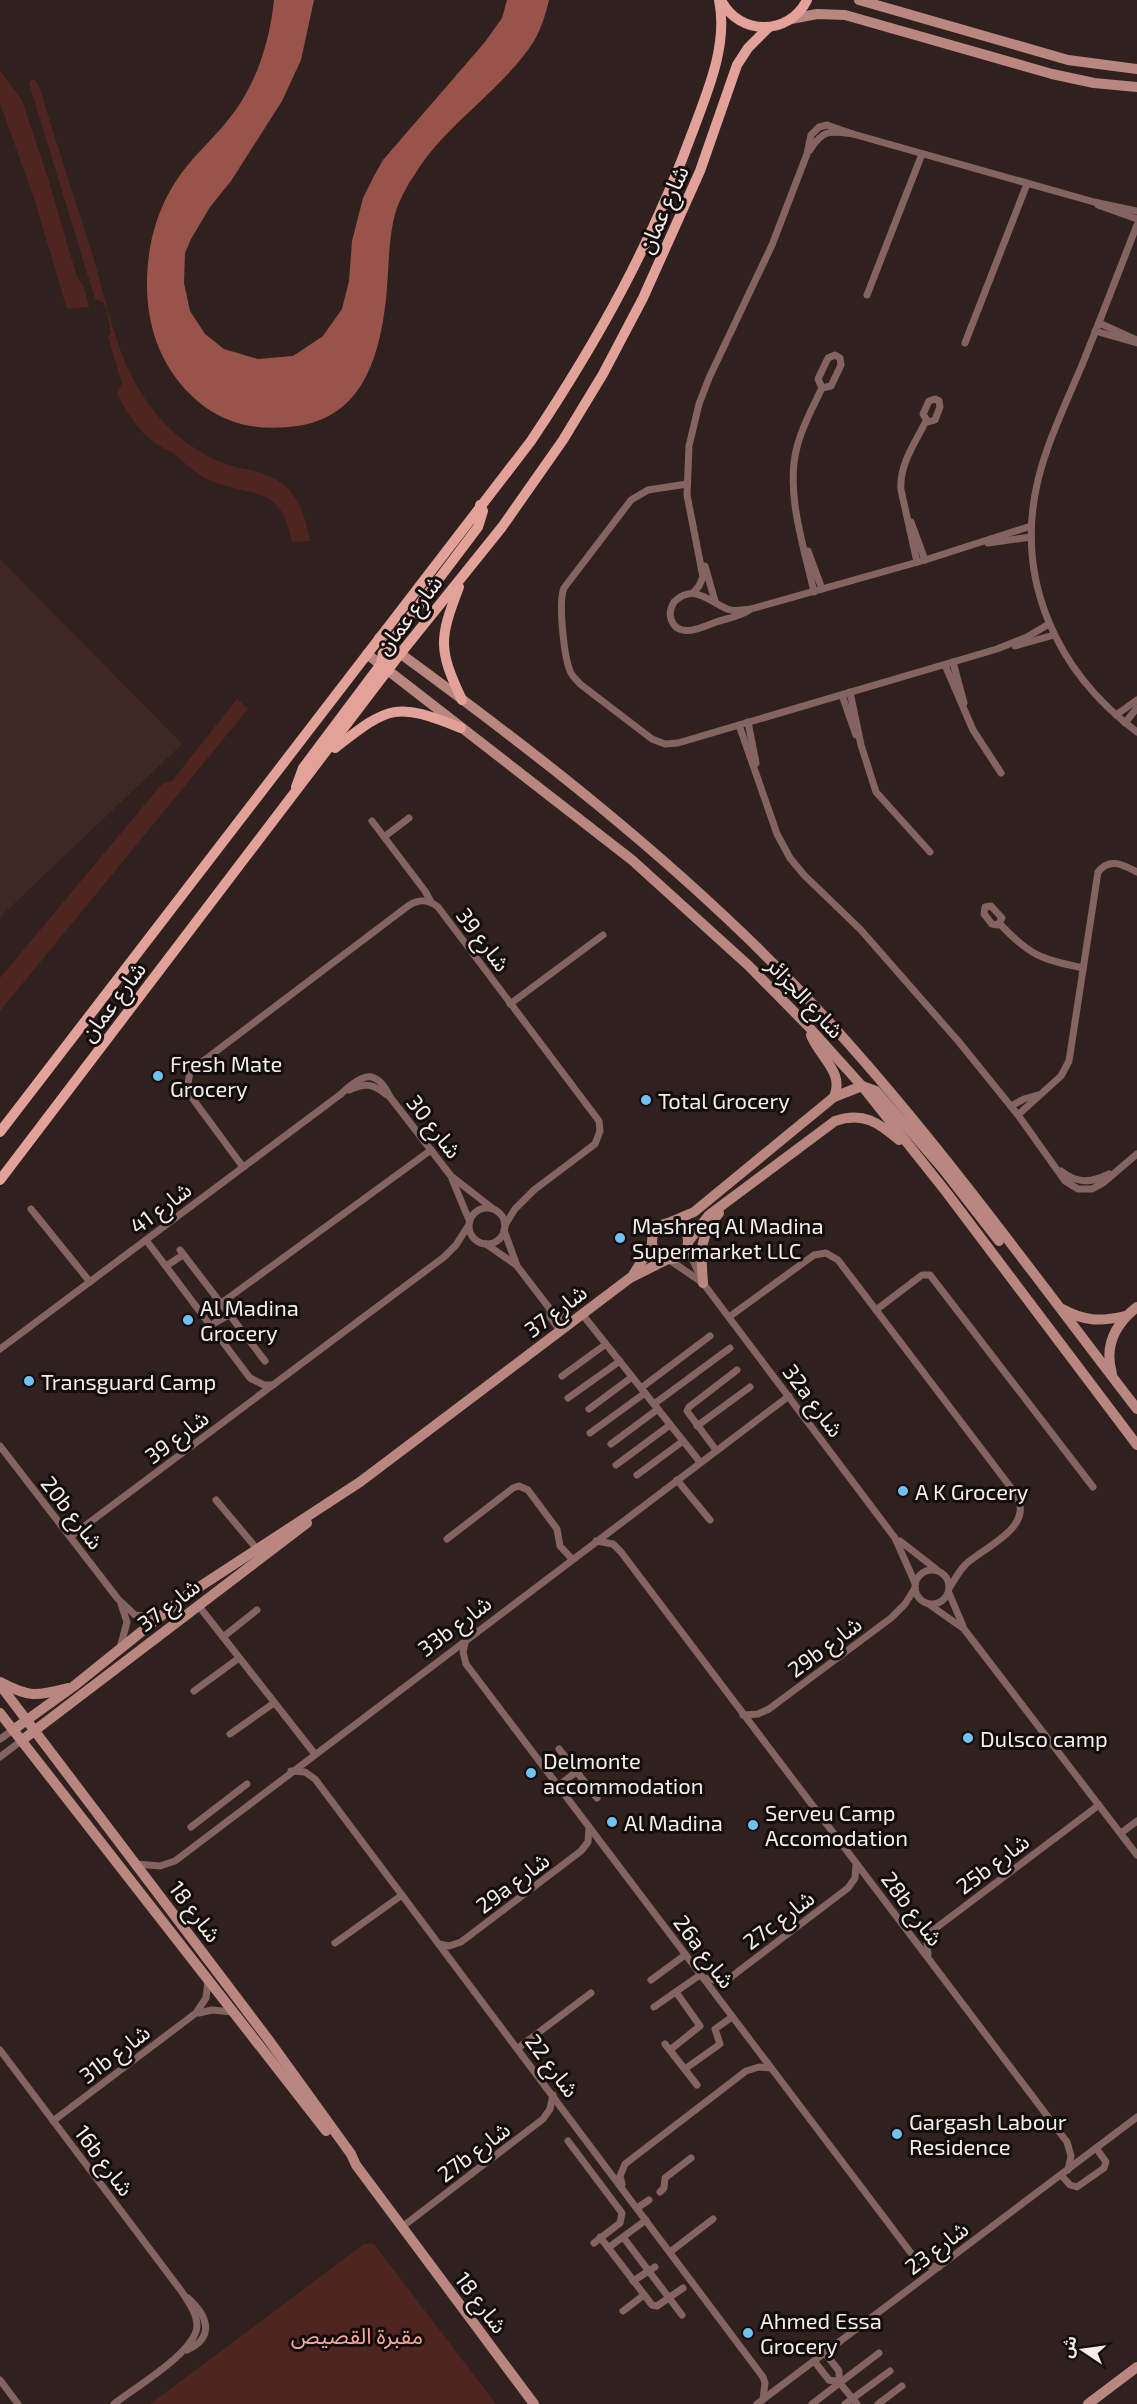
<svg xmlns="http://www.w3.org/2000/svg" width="1137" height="2404" font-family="'Exo 2','Noto Sans Arabic',sans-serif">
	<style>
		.built { fill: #3e2825 }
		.green { fill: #4e2520 }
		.water { fill: #98544b }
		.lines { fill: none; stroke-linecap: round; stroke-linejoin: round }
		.street { stroke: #846460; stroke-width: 7 }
		.secondary { stroke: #b98780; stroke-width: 10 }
		.primary { stroke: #e3a299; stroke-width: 10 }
		.poi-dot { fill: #70c1f4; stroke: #130d0c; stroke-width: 2 }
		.labels { text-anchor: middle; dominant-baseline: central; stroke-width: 6; stroke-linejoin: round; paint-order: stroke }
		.street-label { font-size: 22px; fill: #f6ecea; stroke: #130d0c }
		.poi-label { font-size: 22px; fill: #f6ecea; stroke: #130d0c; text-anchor: start }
		.park-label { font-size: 22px; fill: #f8a79c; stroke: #130d0c }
	</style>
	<rect width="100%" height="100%" fill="#30211f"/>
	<!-- built -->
	<polygon class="built" points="1,560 182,744 0,917 0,561"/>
	<!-- green -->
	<g class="green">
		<polygon points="0,71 22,100 47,175 77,277 84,287 89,307 67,309 34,198 0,103"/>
		<path d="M32 79 36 81 40 88C56 144 75 198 92 253 110 313 117 367 158 416 175 436 197 452 220 462 234 468 250 469 264 474 296 485 304 511 310 541L292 542C279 480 252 500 207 479 195 473 184 462 174 454 167 449 160 447 154 442 137 430 127 412 117 394L122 383 108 337 111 333 107 310 103 302 95 299 29 83Z"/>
		<polygon points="237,699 248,709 0,1011 0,978 162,784 172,781"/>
		<polygon points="364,2244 374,2244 496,2404 150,2404"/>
	</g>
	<!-- water -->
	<path class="water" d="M274 0H314L301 60 282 101 231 181 210 207 191 239 185 253 184 283 190 311 205 334 224 349 258 359 293 356 323 336 342 309 349 281 352 241 363 198 374 176 383 160 485 42 502 18 507 0H549C546 13 541 29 534 41 502 91 446 123 415 174 408 184 401 197 397 208 388 233 389 272 386 299 379 362 360 422 288 427 258 430 230 425 205 407 164 376 146 331 147 280 148 235 162 194 192 160 206 144 222 129 235 111 258 79 270 39 274 0Z"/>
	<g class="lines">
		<!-- street -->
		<g class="street">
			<path d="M810 150C823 129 830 131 853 134L1094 202 1137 211"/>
			<polyline points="1098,205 1137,219"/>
			<path d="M1137 225C1119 271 1101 318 1082 365 1066 403 1048 440 1038 480 1014 580 1057 672 1137 732"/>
			<polyline points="867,295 922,154"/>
			<polyline points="1099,323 1137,340"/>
			<polyline points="1095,331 1137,343"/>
			<polyline points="965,343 1027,184"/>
			<polygon points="835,355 840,358 841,365 831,386 822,388 818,379 828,358"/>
			<polygon points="935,399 939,401 940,407 935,420 928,422 923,414 929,401"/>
			<path d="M687 484 648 490 631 500 564 588C558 602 564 659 571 673 573 677 577 680 580 684L652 739 665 744 678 743 997 649 1027 637 1049 624"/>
			<polyline points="911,522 925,560"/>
			<polyline points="988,543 1031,537"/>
			<polyline points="808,551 822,589"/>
			<path d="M917 562 901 490C899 465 915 443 926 421"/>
			<polyline points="705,566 715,601"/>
			<path d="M814 592C804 547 785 492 797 447 802 426 813 407 822 388"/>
			<polyline points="693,593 699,586 703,577 687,495 689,446 699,404 709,378 772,245 807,154 811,135 819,127 827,125 853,134"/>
			<path d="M751 609C740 617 728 618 716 622 703 627 678 640 671 619 669 613 671 607 674 602 694 583 708 601 727 609 735 612 743 610 751 609L925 560 1031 526"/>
			<polyline points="1015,646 1054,635"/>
			<polyline points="953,662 964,703"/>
			<polyline points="945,665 973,730 1001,773"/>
			<polyline points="850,692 861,745 876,792 930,852"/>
			<polyline points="842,695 856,735"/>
			<polyline points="1116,715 1137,700"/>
			<polyline points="748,722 756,763"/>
			<polyline points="1125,723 1137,708"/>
			<polyline points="739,725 777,834 790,858 804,875 860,929 959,1042 1018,1115 1065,1181 1078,1189 1092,1189 1103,1183 1137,1154"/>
			<polyline points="372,821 425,891 431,902"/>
			<polyline points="384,837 409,818"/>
			<polygon points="991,906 1002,918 998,925 992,924 984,914 985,907"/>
			<path d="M1000 924C1030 956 1041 959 1083 968"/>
			<polyline points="510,1004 603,935"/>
			<path d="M349 1090C366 1082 373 1084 387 1095"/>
			<polyline points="1011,1106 1024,1099 1038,1095"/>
			<path d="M1018 1115 1061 1076 1069 1061 1098 872C1110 857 1123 865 1137 872"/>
			<path d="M243 1167 190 1095 188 1084 190 1071 408 906C419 899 428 899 438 907L599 1121 600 1131 595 1144 534 1190 515 1209 505 1225"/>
			<path d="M1061 1171C1077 1184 1091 1183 1109 1174"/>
			<polyline points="452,1179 469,1220"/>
			<circle cx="487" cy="1226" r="18"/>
			<polyline points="31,1209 90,1282"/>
			<polyline points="504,1230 517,1266 550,1309 550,1317 560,1331"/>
			<polyline points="146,1240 250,1378 264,1385 273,1385"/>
			<polyline points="486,1244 516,1265"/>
			<polyline points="687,1247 703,1283 895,1538 915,1583"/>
			<polyline points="180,1250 265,1361"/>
			<polyline points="668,1259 703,1283"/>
			<polyline points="166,1266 183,1255"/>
			<polyline points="220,1304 431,1150"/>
			<polyline points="550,1309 559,1313 569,1324"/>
			<polyline points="876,1310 922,1275 930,1275 1093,1487"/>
			<polyline points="582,1314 700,1462"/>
			<path d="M729 1317 814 1255 826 1253 838 1260 1015 1493C1037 1526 986 1546 966 1564 959 1571 955 1579 950 1587"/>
			<polyline points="211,1325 229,1315"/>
			<path d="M0 1349 341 1094C362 1074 376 1067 390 1097L451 1176 492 1208"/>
			<polyline points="562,1376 606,1344"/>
			<polyline points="641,1388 710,1336"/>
			<polyline points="568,1398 620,1361"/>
			<polyline points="654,1404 730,1348"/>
			<polyline points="589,1409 632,1377"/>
			<polyline points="697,1426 750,1387"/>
			<polyline points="590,1433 645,1393"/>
			<polyline points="611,1444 658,1409"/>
			<polyline points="0,1446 118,1599 135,1615 159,1617"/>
			<polyline points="716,1450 687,1411 689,1407 737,1370"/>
			<polyline points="616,1465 670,1425"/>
			<polyline points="637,1475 683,1441"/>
			<polyline points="677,1480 710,1520"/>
			<polyline points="216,1500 257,1549"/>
			<polyline points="70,1537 444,1257 456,1245 468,1226"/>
			<polyline points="447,1539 513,1488 519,1486 528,1490 557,1529 560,1546 572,1559"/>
			<polyline points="596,1541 613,1544 621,1552 1067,2142 1071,2156 1068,2170"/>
			<polyline points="900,1541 936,1569"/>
			<circle cx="932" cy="1587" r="17"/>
			<polyline points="949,1593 963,1626"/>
			<polyline points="198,1605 314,1753"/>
			<polyline points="930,1605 964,1629 1137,1855"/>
			<polyline points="223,1637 257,1610"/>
			<polyline points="466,1639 463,1652 466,1664 914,2257 924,2265 939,2267"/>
			<polyline points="120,1648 127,1622 121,1604"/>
			<polyline points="194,1691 239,1658"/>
			<polyline points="743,1715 758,1714 769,1709 891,1618 905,1604 915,1588"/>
			<polyline points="230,1734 274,1703"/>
			<polyline points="0,1739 13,1730"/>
			<polyline points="559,1749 597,1798"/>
			<polyline points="0,1757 21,1741"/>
			<polyline points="291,1771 305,1772 315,1779 763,2377 765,2383 763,2399"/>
			<polyline points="557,1787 576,1772"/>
			<polyline points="191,1827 247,1784"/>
			<polyline points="1121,1833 1137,1821"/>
			<polyline points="136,1864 160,1866 175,1861 789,1396"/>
			<polyline points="335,1943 402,1895"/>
			<polyline points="439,1944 449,1946 461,1942 581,1851 588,1842 589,1828"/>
			<polyline points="928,1955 927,1942 932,1931 1099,1805"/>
			<polyline points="703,1978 720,1981 731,1977 848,1888 855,1878 856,1865"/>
			<polyline points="651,1980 685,1955"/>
			<polyline points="654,2007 700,1975"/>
			<polyline points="199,2013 212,2010 233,2012"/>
			<polyline points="665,2044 697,2085"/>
			<polyline points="518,2048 591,1993"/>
			<path d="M0 2050 182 2292C188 2302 197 2313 197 2326 196 2352 134 2388 114 2404"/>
			<polyline points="670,2050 700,2026 676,1992"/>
			<polyline points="685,2069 720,2044 715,2029 732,2017"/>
			<polyline points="53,2121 196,2013 206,1998 208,1981"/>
			<polyline points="568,2141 622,2213 620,2223 594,2243"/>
			<polyline points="1061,2175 1070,2185 1077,2187 1104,2168 1106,2162 1096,2148"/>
			<polyline points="622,2184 620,2176 625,2164 746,2071 759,2067 771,2068"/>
			<polyline points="660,2192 664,2188 665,2178 691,2158"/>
			<polyline points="637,2208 649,2200"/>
			<polyline points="402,2227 543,2119 550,2109 553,2095"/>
			<polyline points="600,2237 652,2305 657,2306 683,2288"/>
			<polyline points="623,2237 682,2315"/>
			<polyline points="608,2248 646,2220"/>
			<polyline points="670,2252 713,2219"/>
			<polyline points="633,2281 655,2267"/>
			<polyline points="623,2311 644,2295"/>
			<path d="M187 2350C216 2337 207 2315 188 2298"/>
			<polyline points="825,2353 839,2371 839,2382 857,2404"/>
			<polyline points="814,2361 829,2380 839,2382"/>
			<polyline points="0,2380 18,2404"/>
			<polyline points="757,2404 1137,2117"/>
			<polyline points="812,2404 879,2353"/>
			<polyline points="845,2404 890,2371"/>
			<polyline points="878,2404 902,2386"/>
		</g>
		<!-- secondary -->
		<g class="secondary">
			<polyline points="859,0 1068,60 1137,69"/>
			<polyline points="791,19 817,14 845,15 1052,74 1094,83 1137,87"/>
			<path d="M379 638C529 747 677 861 805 996 926 1124 1029 1269 1137 1409"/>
			<polyline points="367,654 632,860 749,966 808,1026 862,1086 947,1193 1137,1445"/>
			<polyline points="834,1097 862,1086 876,1091 943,1169 999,1241"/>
			<path d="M668 1223 694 1212 834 1097C845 1072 819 1057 811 1035"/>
			<circle cx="670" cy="1241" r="18"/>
			<path d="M688 1242 709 1215 835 1121C863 1111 879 1123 899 1140"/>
			<polyline points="633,1275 652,1245"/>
			<path d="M703 1283C701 1253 698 1238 719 1213"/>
			<path d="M1062 1309C1084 1321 1100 1322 1125 1316"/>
			<path d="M1112 1374C1104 1346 1115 1324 1137 1307"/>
			<path d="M0 1682C30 1698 36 1696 68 1688"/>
			<polyline points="0,1685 268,2039 351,2154 356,2165 534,2404"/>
			<polyline points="0,1713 326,2131"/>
			<polyline points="13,1730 74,1686 187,1595 360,1482 630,1278 668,1259"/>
			<polyline points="21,1741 307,1523"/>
			<polyline points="1088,2404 1137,2367"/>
		</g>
		<!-- primary -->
		<g class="primary">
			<path d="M721 0C739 36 789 36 807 0"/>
			<path d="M459 587C439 639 438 649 462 700"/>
			<polyline points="389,670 386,661 389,645 478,527 483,511 480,505"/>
			<path d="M335 748C390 705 396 702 461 728"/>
			<polyline points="296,787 303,768 381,664 383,653"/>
			<path d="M0 1132 531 441C599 339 652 243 694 128 709 88 728 43 719 0"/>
			<polyline points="0,1180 400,654 502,527 563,440 603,374 643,298 700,171 737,65 748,48 768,28"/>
		</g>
	</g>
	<!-- markers -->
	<g class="poi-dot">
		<circle cx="158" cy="1076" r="6"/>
		<circle cx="646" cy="1100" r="6"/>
		<circle cx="620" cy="1238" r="6"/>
		<circle cx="188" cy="1320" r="6"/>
		<circle cx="29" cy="1381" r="6"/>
		<circle cx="903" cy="1491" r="6"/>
		<circle cx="968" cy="1738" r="6"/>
		<circle cx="531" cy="1773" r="6"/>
		<circle cx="612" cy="1822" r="6"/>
		<circle cx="753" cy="1825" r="6"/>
		<circle cx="897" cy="2134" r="6"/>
		<circle cx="748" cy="2333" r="6"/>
	</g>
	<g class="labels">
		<!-- street labels -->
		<g class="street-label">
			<text transform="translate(662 209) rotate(-66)">شارع عمان</text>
			<text transform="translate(408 614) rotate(-52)">شارع عمان</text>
			<text transform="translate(484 939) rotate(53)">شارع 39</text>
			<text transform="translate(806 997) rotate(47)">شارع الجزائر</text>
			<text transform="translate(112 1001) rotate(-53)">شارع عمان</text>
			<text transform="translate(435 1126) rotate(52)">شارع 30</text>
			<text transform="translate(160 1207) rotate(-37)">شارع 41</text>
			<text transform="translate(555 1310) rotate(-37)">شارع 37</text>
			<text transform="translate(814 1400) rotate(53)">32a شارع</text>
			<text transform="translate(176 1436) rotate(-37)">شارع 39</text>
			<text transform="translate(73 1512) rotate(52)">20b شارع</text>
			<text transform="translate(168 1604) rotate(-37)">شارع 37</text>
			<text transform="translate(454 1625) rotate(-37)">33b شارع</text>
			<text transform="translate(824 1646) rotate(-37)">29b شارع</text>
			<text transform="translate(992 1863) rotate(-37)">25b شارع</text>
			<text transform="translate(512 1882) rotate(-37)">29a شارع</text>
			<text transform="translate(913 1908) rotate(53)">28b شارع</text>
			<text transform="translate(196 1911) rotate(53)">شارع 18</text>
			<text transform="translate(778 1919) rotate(-37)">27c شارع</text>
			<text transform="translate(705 1951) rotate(53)">26a شارع</text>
			<text transform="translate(114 2053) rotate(-37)">31b شارع</text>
			<text transform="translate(553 2065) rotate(53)">شارع 22</text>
			<text transform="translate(473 2151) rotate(-37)">27b شارع</text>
			<text transform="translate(105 2160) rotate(53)">16b شارع</text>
			<text transform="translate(936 2247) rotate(-37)">شارع 23</text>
			<text transform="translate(482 2302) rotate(53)">شارع 18</text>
		</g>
		<!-- poi labels -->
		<g class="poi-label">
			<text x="170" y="1063">Fresh Mate<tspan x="170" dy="25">Grocery</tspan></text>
			<text x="658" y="1100">Total Grocery</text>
			<text x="632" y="1225">Mashreq Al Madina<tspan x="632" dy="25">Supermarket LLC</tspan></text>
			<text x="200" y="1307">Al Madina<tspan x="200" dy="25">Grocery</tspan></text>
			<text x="41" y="1381">Transguard Camp</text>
			<text x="915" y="1491">A K Grocery</text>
			<text x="980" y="1738">Dulsco camp</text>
			<text x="543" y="1760">Delmonte<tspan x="543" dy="25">accommodation</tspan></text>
			<text x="765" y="1812">Serveu Camp<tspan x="765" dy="25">Accomodation</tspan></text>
			<text x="624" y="1822">Al Madina</text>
			<text x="909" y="2121">Gargash Labour<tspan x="909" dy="25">Residence</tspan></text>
			<text x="760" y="2320">Ahmed Essa<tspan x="760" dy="25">Grocery</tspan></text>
		</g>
		<!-- park labels -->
		<g class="park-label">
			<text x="357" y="2335">مقبرة القصيص</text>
		</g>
	</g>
	<!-- north arrow -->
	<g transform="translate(1083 2350) rotate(283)" stroke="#130d0c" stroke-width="4.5" paint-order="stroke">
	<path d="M0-4.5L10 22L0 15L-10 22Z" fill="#f6ecea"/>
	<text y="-9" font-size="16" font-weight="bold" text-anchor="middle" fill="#f6ecea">ش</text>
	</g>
</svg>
